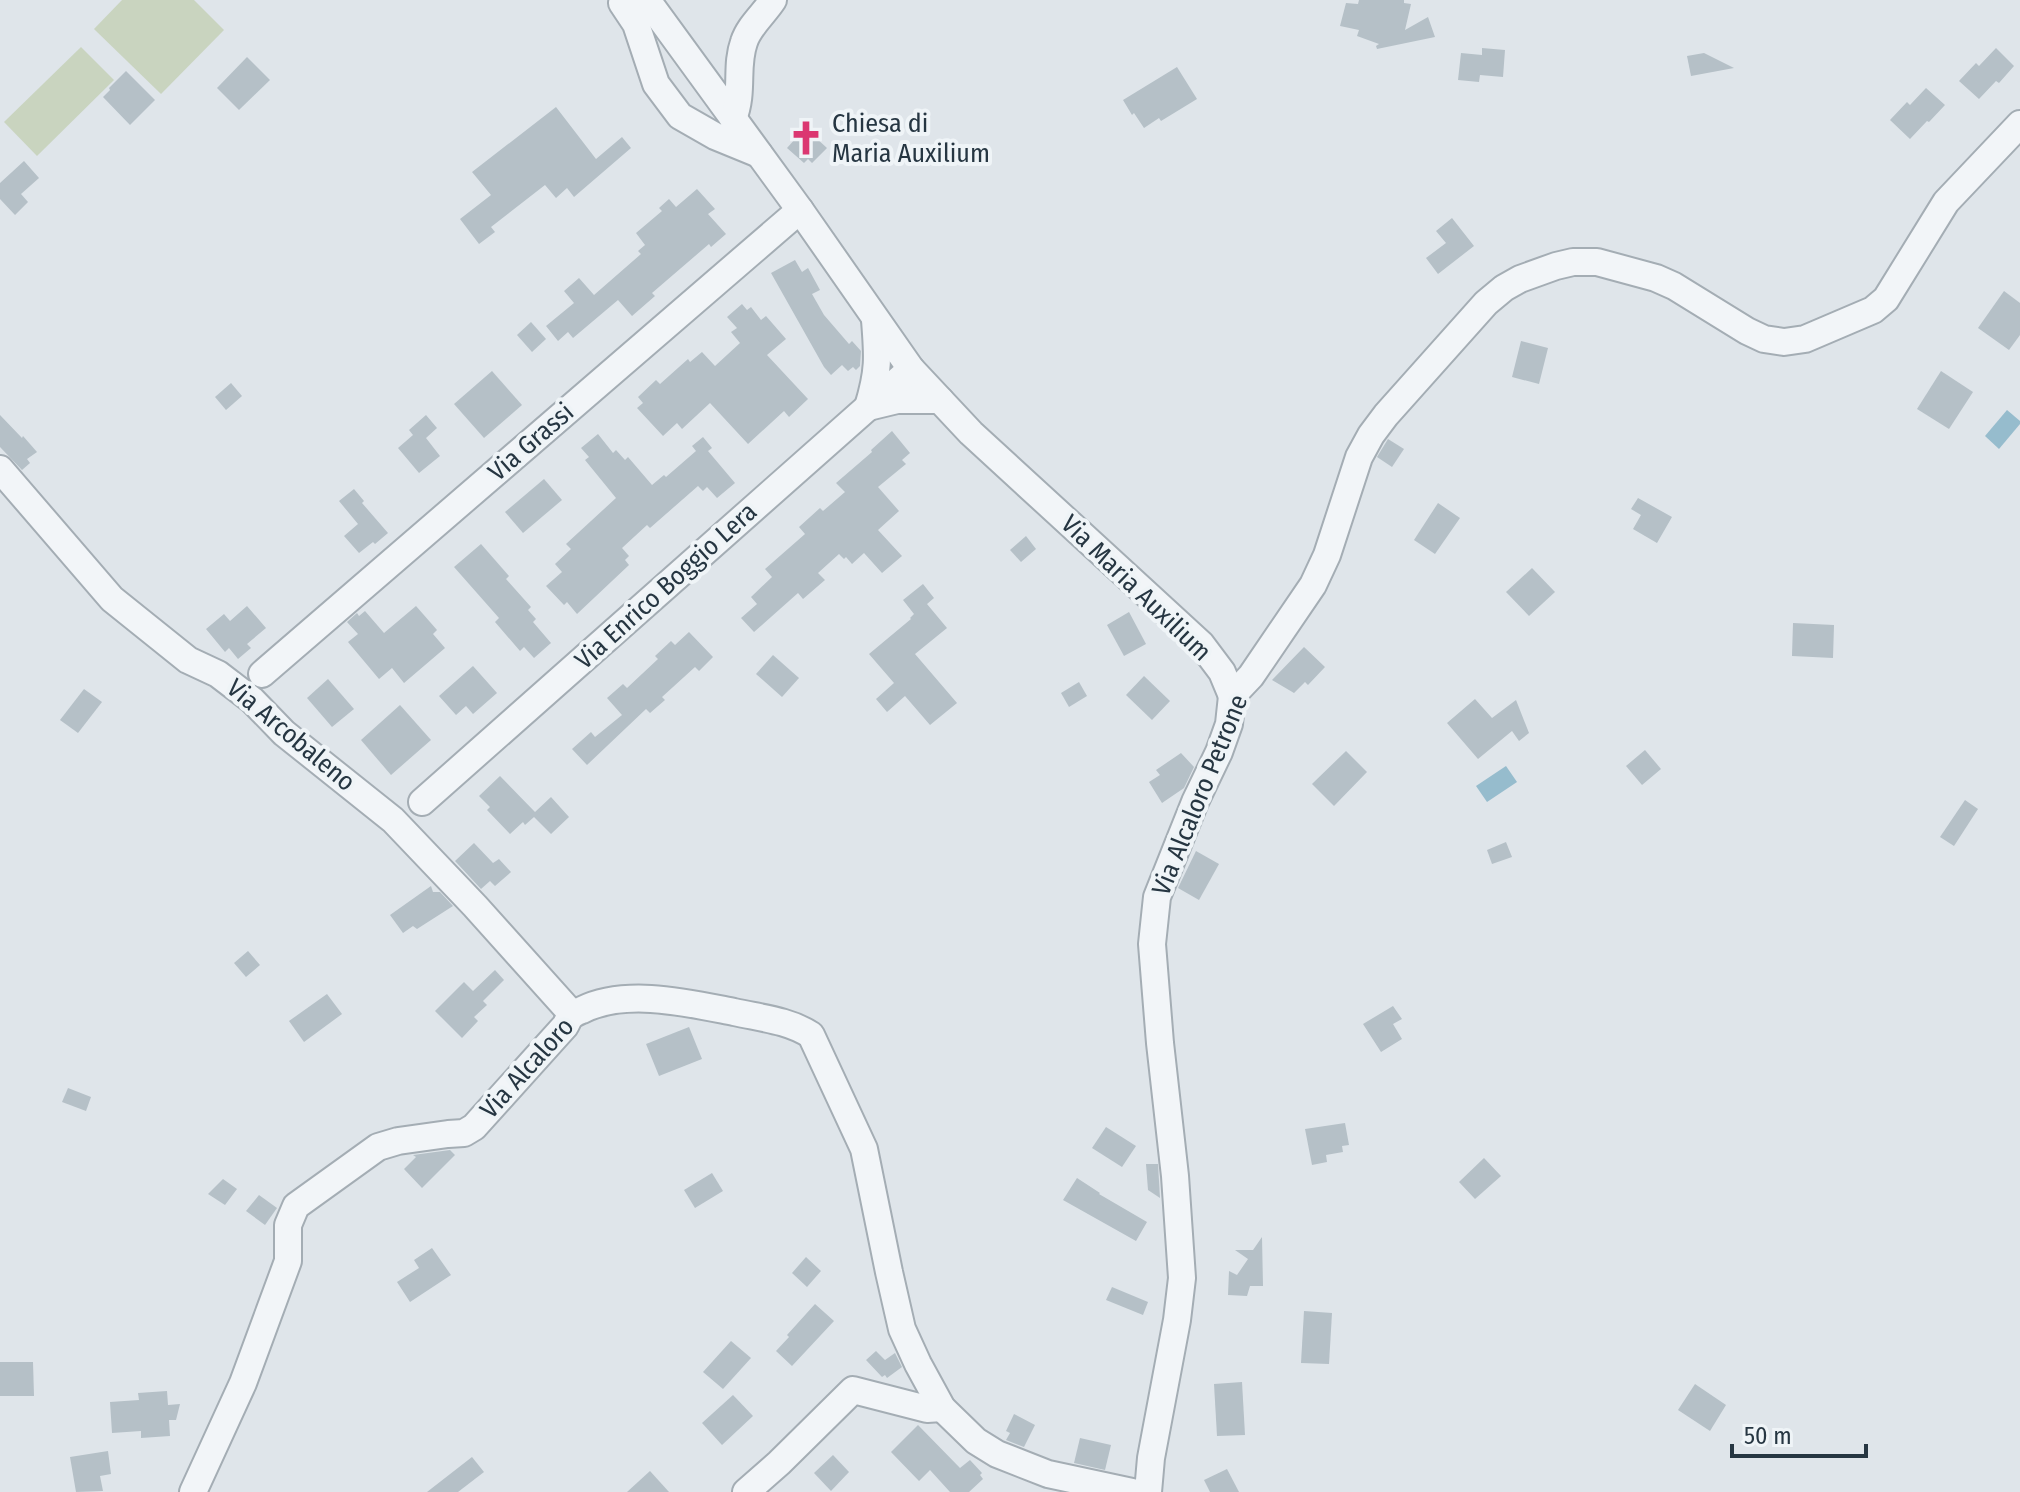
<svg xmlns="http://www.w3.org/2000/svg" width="2020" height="1492" font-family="'Fira Sans Condensed',sans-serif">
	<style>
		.green { fill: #c9d4bf }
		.water { fill: #96bccd }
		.building { fill: #b5c0c7 }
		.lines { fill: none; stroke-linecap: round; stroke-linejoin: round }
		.minor-casing { stroke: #a4adb4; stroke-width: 30 }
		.minor { stroke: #f2f5f8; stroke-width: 26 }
		.labels { text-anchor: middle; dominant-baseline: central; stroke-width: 8; stroke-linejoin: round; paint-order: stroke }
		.poi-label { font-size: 26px; fill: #263642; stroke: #eff4f7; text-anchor: start }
		.street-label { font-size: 26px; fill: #263642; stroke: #eff4f7 }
	</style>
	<rect width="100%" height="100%" fill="#dfe5ea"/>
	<!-- green -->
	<g class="green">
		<polygon points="122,0 194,0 224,30 161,94 94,29"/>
		<polygon points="81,47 114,80 37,156 4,122"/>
	</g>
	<!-- water -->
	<g class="water">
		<polygon points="2007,410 2020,421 2020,424 1999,449 1985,436"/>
		<polygon points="1506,766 1517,782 1487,802 1476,786"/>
	</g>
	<!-- building -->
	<g class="building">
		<polygon points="1359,0 1404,0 1404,3 1411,4 1405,30 1428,17 1435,37 1377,49 1376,46 1379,44 1357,36 1359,30 1340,26 1346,3 1358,4"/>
		<polygon points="1482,48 1505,50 1503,77 1480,75 1479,82 1458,80 1461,53 1482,55"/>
		<polygon points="1996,48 2014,66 1999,83 1996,81 1979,99 1959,81 1976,63 1979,66"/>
		<polygon points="1704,53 1734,68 1691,76 1687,56"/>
		<polygon points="247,57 270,80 239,110 217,88"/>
		<polygon points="1177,67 1197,99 1161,121 1159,118 1144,128 1134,113 1132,115 1123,100"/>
		<polygon points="126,71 155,100 130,125 103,97 110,90 109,88"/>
		<polygon points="1926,88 1945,105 1929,122 1927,121 1910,139 1890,120 1907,102 1910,105"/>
		<polygon points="556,107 596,159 622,137 631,148 574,197 567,188 556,198 545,185 491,227 495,232 479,244 460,219 491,195 472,172"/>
		<polygon points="805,128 827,148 812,163 808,159 804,163 787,148"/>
		<polygon points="24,161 39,178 21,194 28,202 15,215 0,199 0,183"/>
		<polygon points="697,189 715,209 708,214 726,234 711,247 709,244 652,293 655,296 632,316 618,300 573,338 568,332 558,341 546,326 574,303 564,291 579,278 594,295 641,254 638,251 645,245 636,233 662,211 659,208 669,199 676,207"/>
		<polygon points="1452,218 1474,246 1438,274 1426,258 1446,243 1436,231"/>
		<polygon points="795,260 802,272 808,268 820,290 812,294 824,315 849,344 852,341 861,351 860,366 856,370 853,367 848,371 842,365 831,375 824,367 771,273"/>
		<polygon points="2004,291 2020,303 2020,335 2009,350 1978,328"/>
		<polygon points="742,304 747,310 751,307 761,320 766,316 786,339 767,355 808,399 789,417 784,411 748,444 710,403 682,429 677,423 663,436 637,408 643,403 638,397 656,380 660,384 688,359 690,362 702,352 715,366 740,343 731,332 737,328 727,317"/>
		<polygon points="531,322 546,339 532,352 517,335"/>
		<polygon points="1521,341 1548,348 1539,384 1512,377"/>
		<polygon points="492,371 522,405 484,438 454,404"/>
		<polygon points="1941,371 1973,392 1949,429 1917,409"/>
		<polygon points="231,383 242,396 226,410 215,397"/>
		<polygon points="0,415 22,438 23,436 37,452 27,459 30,463 22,470 0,447"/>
		<polygon points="426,415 437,428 426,438 440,456 419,473 398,448 413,435 409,430"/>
		<polygon points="892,431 910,453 902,460 906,464 878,487 899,511 878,530 902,556 882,573 864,553 852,564 846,557 844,559 839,554 818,573 825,580 803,599 798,593 754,632 741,618 757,604 751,597 772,577 765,569 805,534 799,527 820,508 823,511 845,492 836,483 872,452 871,450"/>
		<polygon points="598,434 613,453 616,450 625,460 628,457 652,485 664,475 666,477 696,451 692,446 703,437 712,448 708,451 735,483 717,498 707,487 703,491 698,486 650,528 647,525 622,548 629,556 625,560 629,565 577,614 567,602 564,605 546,586 562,572 555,564 571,549 566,544 616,498 585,460 589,457 581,448"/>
		<polygon points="1388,439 1404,449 1392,467 1377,457"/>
		<polygon points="544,479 562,500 523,533 505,512"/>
		<polygon points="354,489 364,501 362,503 388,533 375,544 373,542 359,553 344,536 358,524 339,501"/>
		<polygon points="1638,498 1672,517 1657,543 1633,529 1641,515 1631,509"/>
		<polygon points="1438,503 1460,518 1435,554 1414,540"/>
		<polygon points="1026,536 1036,549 1021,562 1010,550"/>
		<polygon points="481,544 509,576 506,579 531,607 528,610 536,619 533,622 551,643 534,658 524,647 520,651 495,622 499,618 454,567"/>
		<polygon points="1532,568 1555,592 1529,616 1506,592"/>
		<polygon points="923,584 934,598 927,604 947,628 915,654 957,703 930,725 905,696 887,712 876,699 894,683 869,654 911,619 910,618 914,614 903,600"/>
		<polygon points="247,606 266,628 247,644 251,648 238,659 229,648 225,652 206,629 224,614 230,621"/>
		<polygon points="416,606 437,630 433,634 445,648 404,683 392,668 379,679 348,642 358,634 347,622 357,613 359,616 365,611 384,633"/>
		<polygon points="1129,612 1146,644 1124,656 1107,625"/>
		<polygon points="1793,623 1834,625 1833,658 1792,656"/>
		<polygon points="689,632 713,657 699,671 695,667 662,697 665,700 650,713 646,709 587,765 572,749 591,732 595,737 622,715 607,698 623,684 627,688 658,659 655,656 671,641 675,645"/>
		<polygon points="1304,647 1325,667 1308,685 1305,682 1294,693 1272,680"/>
		<polygon points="773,655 799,678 782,697 756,674"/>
		<polygon points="473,666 497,693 473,714 466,706 456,715 439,696"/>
		<polygon points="1144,676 1170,701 1152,720 1126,695"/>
		<polygon points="328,679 354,709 332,727 307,698"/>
		<polygon points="1079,682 1087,696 1069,707 1061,693"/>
		<polygon points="84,689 102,702 78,733 60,720"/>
		<polygon points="1475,699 1492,718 1516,700 1529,733 1519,741 1512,731 1478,759 1447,723"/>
		<polygon points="400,705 431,740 391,775 361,740"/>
		<polygon points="1645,750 1661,769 1642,785 1626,766"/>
		<polygon points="1346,751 1367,772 1334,806 1312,784"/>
		<polygon points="1181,753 1194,767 1184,788 1162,803 1149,782 1160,775 1156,770"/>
		<polygon points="500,776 535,812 551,797 569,817 551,834 534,817 525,825 523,822 510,834 487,810 490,807 479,796"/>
		<polygon points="1965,800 1978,809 1954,846 1940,837"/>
		<polygon points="1506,842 1512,857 1492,864 1487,850"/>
		<polygon points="474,843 493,863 499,859 511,872 495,886 490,881 481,889 455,861"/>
		<polygon points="1196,851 1219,864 1199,900 1178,888"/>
		<polygon points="431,886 433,892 440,892 453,906 417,929 413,926 403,933 390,915"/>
		<polygon points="248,951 260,965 246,977 234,963"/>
		<polygon points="495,970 504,980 483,1001 487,1005 474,1017 478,1021 462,1038 435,1011 464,982 473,991"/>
		<polygon points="327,994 342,1014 304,1042 289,1021"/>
		<polygon points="1393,1006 1402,1019 1393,1024 1402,1039 1381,1052 1363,1024"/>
		<polygon points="689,1027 702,1059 659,1076 646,1044"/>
		<polygon points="68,1088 91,1097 86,1111 62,1102"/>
		<polygon points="1345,1123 1349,1145 1342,1146 1343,1152 1326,1155 1327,1162 1312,1165 1305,1129"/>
		<polygon points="1106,1127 1136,1146 1122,1167 1092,1148"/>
		<polygon points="450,1150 455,1155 422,1188 404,1169 416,1157 413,1155"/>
		<polygon points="1484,1158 1501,1176 1475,1199 1459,1182"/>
		<polygon points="1146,1164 1158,1164 1160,1198 1148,1190"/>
		<polygon points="712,1173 723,1191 695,1208 684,1190"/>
		<polygon points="1077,1178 1100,1193 1099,1194 1147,1222 1136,1241 1063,1200"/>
		<polygon points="223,1179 237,1189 225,1205 208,1194"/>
		<polygon points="259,1195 277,1208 265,1225 246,1211"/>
		<polygon points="1262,1237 1263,1286 1250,1286 1247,1296 1228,1295 1229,1271 1237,1275 1248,1259 1235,1250 1253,1250"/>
		<polygon points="432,1248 451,1275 410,1302 397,1282 419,1268 414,1260"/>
		<polygon points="806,1257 821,1271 807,1287 792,1273"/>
		<polygon points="1112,1287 1148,1302 1143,1315 1106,1300"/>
		<polygon points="815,1304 834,1321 792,1366 776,1351 789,1337 787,1335"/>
		<polygon points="1304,1311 1332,1313 1329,1364 1301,1363"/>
		<polygon points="731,1341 751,1358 723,1389 703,1372"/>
		<polygon points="876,1351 885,1360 895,1353 902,1367 887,1378 885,1375 882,1377 866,1360"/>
		<polygon points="0,1362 33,1362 34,1396 0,1396"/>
		<polygon points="1242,1382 1245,1435 1217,1436 1214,1384"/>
		<polygon points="1695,1384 1726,1405 1710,1431 1678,1410"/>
		<polygon points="167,1391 168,1405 180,1404 176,1420 169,1420 170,1436 141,1438 141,1431 112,1433 110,1402 139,1400 138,1393"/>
		<polygon points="733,1395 753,1416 722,1445 702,1423"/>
		<polygon points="1014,1414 1035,1425 1024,1447 1006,1440 1010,1433 1006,1431"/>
		<polygon points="918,1425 960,1468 970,1460 982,1473 980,1475 983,1479 969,1492 950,1492 930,1470 919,1481 891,1452"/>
		<polygon points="1080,1438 1111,1445 1105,1470 1074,1463"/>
		<polygon points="108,1451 111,1474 100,1476 103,1491 76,1492 70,1457"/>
		<polygon points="833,1455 849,1472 831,1491 814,1473"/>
		<polygon points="472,1457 484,1472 458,1492 427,1492"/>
		<polygon points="1227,1469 1239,1492 1210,1492 1204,1480"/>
		<polygon points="650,1471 669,1492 627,1492"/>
	</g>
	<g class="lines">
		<!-- minor casing -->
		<g class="minor-casing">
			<g id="minor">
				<polyline points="647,0 800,210 911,369 971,433 1201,644 1222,672 1232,696"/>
				<polyline points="622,3 636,24 656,84 680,116 715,136 759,154"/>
				<path d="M733 119C744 91 735 67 744 42 749 26 764 14 773 0"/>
				<path d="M875 320C878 357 879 371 868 407L897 400H940"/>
				<polyline points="0,469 112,599 188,660 218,674 252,700 284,733 393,820 475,906 572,1014"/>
				<polyline points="262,674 800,210"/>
				<polyline points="422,802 911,369"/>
				<path d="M193 1492 243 1383 288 1261V1225L296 1206 378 1147 398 1141 448 1134 464 1133 474 1127 565 1026C567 1023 568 1019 571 1016 573 1014 579 1011 582 1010 626 988 688 1003 734 1012 760 1018 788 1020 811 1035L864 1149 889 1272 902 1329 918 1364 942 1408 976 1441 997 1454 1048 1474 1132 1492"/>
				<polyline points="746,1492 779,1463 853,1390 927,1409 942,1408"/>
				<polyline points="1148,1492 1151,1458 1177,1320 1182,1278 1175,1176 1160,1043 1152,944 1157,897 1195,802 1219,752 1229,724 1232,696 1251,676 1313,585 1327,555 1359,457 1371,435 1386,415 1486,303 1504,288 1520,279 1556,266 1573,262 1597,262 1656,278 1674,286 1747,331 1764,339 1784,342 1805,339 1873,310 1886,299 1946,202 2020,124"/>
			</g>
		</g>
		<!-- minor -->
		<use href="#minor" class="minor"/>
	</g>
	<!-- icons -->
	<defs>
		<g id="church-bare" transform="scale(2.76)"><path d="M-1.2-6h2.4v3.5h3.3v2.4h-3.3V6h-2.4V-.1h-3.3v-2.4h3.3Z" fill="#db3771" stroke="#eff4f7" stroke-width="2.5" paint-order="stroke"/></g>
	</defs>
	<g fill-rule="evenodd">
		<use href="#church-bare" x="806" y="138"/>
	</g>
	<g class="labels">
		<!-- poi labels -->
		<g class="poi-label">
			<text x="832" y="123">Chiesa di<tspan x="832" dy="30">Maria Auxilium</tspan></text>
		</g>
		<!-- street labels -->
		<g class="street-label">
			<text transform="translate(531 442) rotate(-41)">Via Grassi</text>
			<text transform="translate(666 586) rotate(-42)">Via Enrico Boggio Lera</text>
			<text transform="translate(1136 588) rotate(44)">Via Maria Auxilium</text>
			<text transform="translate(291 735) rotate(40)">Via Arcobaleno</text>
			<text transform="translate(1200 795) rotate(-68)">Via Alcaloro Petrone</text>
			<text transform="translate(527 1068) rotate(-48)">Via Alcaloro</text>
		</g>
	</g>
	<!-- scale -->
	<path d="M1732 1444v12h134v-12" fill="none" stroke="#263642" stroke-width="4"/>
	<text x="1744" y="1444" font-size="24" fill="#263642" stroke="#eff4f7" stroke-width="6" paint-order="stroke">50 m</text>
</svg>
